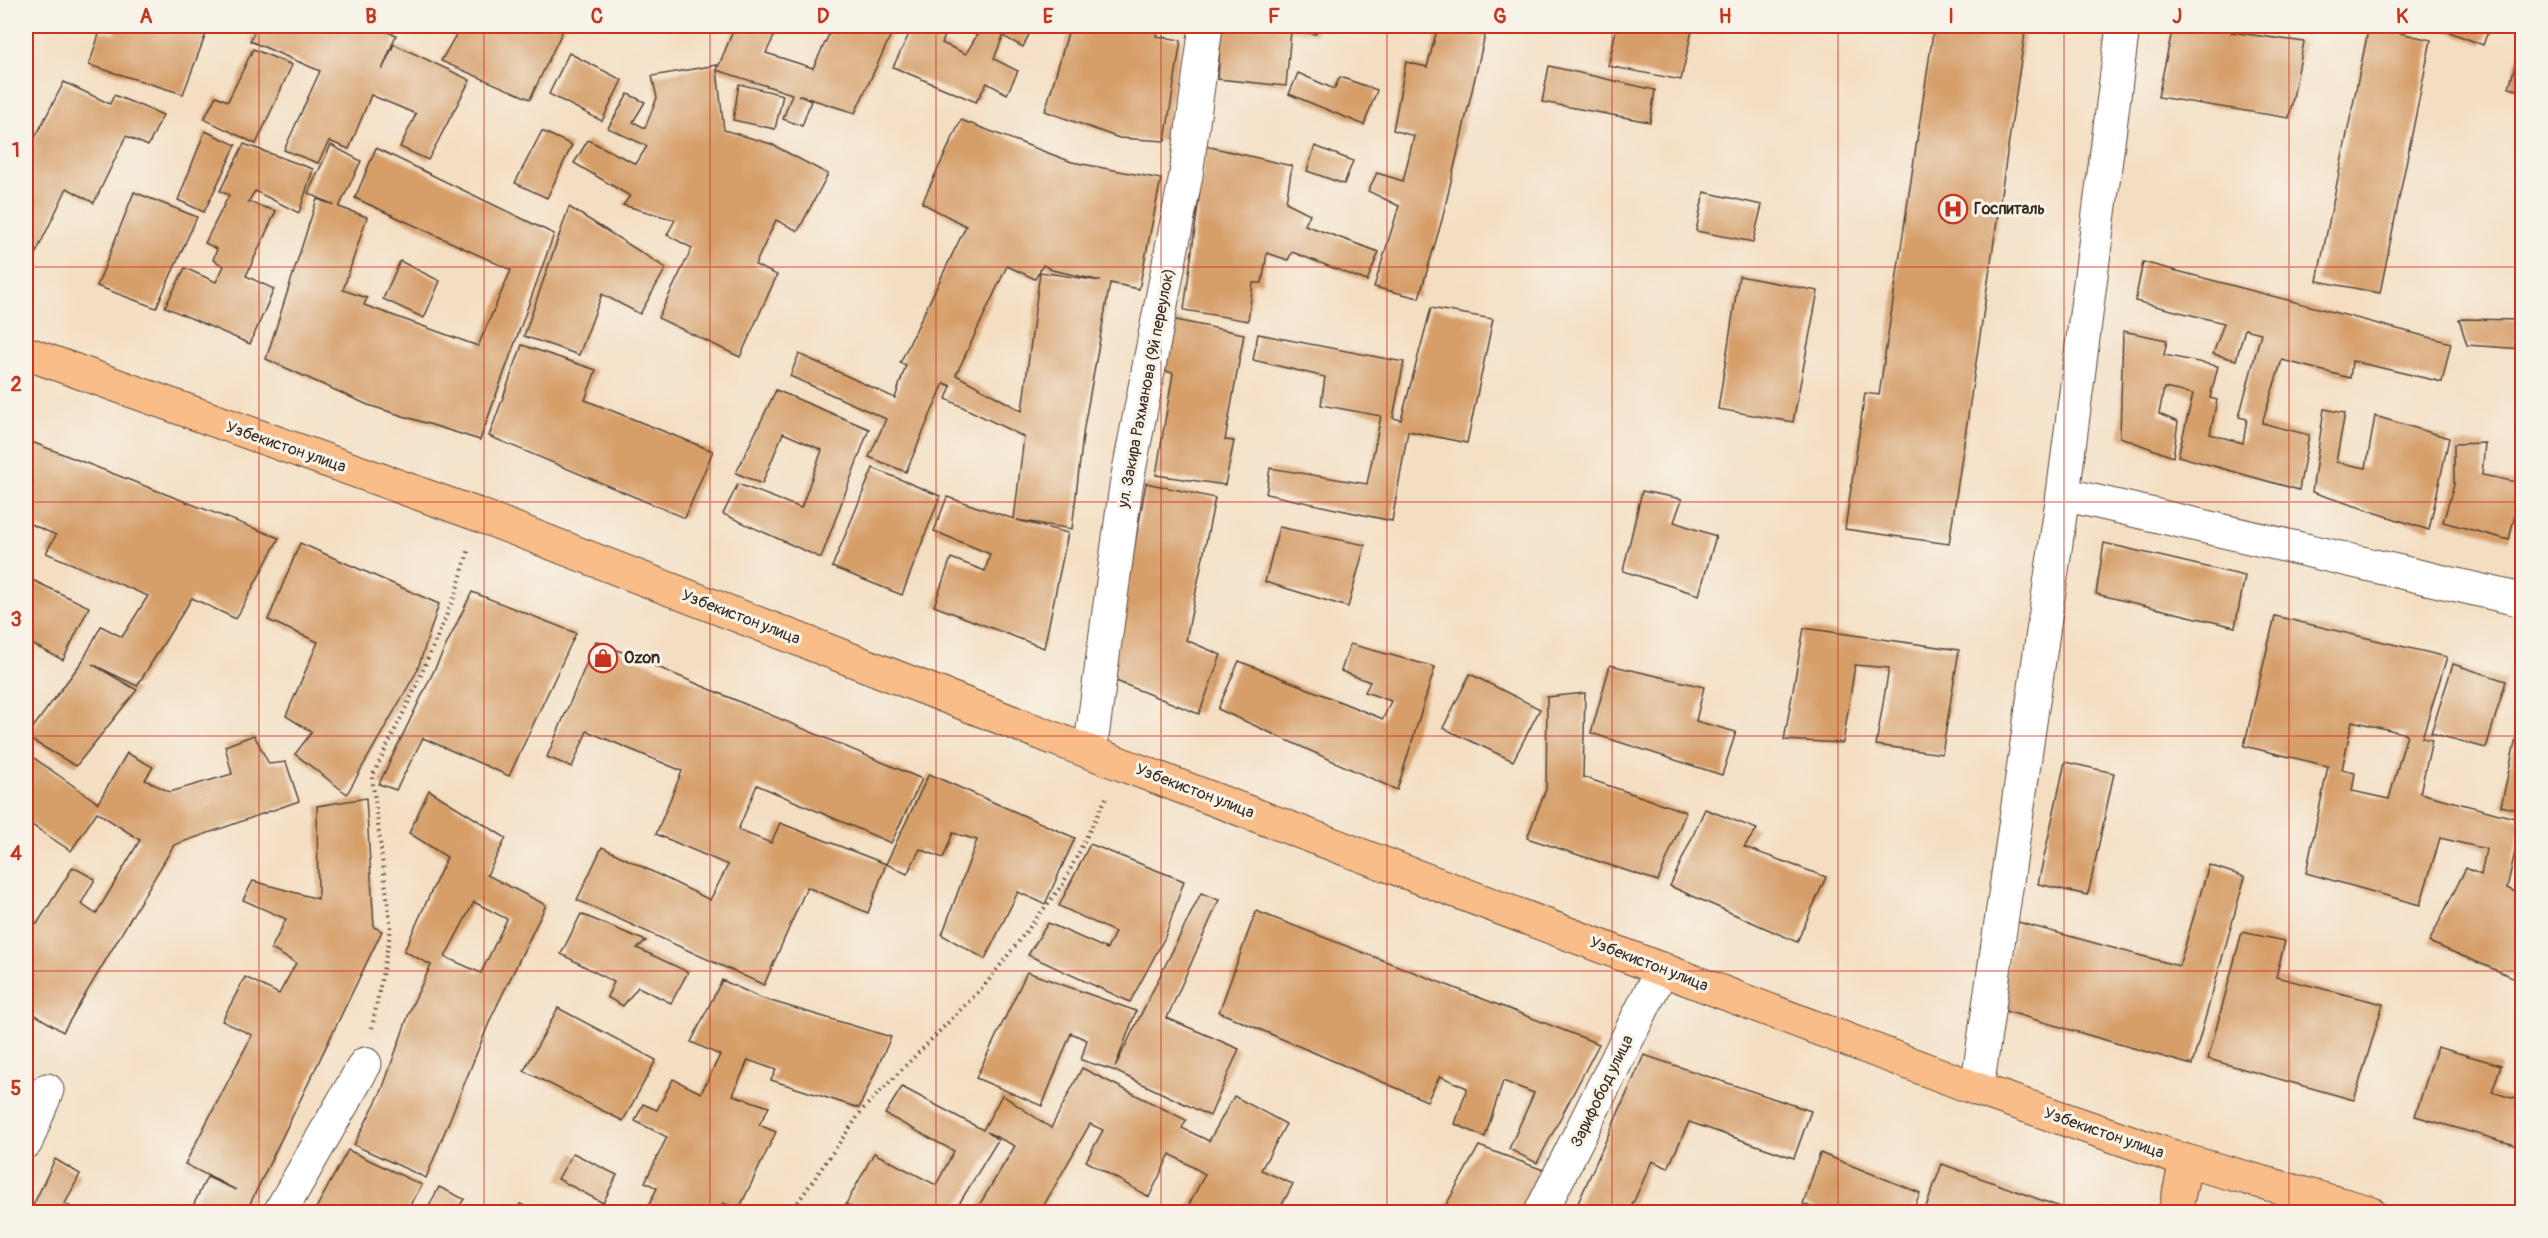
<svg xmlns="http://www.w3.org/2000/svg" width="2548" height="1238" font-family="Pangolin,sans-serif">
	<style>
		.building { fill: #d69f6b; fill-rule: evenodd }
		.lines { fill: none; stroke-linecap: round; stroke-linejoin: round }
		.minor-casing { stroke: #574537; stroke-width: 35 }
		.major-casing { stroke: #574537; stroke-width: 35 }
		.path { stroke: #574537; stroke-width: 4; stroke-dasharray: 1.5 4.5; stroke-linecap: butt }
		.minor { stroke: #fff; stroke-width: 33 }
		.major { stroke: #f8bd88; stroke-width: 33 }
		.grid { fill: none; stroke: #c8321e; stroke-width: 1.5; stroke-opacity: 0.55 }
		.labels { text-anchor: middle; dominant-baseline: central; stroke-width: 6; stroke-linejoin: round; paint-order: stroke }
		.poi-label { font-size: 16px; font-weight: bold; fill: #3b2a1e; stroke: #f7f3e8; text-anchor: start }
		.street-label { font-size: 16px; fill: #3b2a1e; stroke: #f7f3e8 }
		.neatline { fill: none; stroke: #c8321e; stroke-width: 2 }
		.grid-label { font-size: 20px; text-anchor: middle; font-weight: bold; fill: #c8321e }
	</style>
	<rect width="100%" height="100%" fill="#f7f3e8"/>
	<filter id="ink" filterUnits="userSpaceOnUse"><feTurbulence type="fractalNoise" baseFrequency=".0167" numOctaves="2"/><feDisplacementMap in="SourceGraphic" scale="12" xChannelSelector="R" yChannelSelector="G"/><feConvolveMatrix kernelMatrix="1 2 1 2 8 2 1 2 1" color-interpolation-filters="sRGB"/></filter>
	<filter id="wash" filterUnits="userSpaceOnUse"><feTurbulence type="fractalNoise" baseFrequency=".008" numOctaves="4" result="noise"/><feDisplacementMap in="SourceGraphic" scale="24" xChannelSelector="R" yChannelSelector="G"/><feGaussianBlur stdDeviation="1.35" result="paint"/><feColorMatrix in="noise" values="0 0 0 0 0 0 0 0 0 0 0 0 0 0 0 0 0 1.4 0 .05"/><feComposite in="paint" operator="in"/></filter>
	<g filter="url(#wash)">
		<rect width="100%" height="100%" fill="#f4dec2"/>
		<g id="blocks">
			<!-- building -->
			<g class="building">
				<polygon points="118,26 209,26 183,94 89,65 100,31 115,34"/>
				<polygon points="257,26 371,26 396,35 382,70 394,44 470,80 428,160 400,147 416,114 371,95 349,149 329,141 318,163 284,150 320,71 250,41"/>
				<polygon points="461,26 565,26 530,99 441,61"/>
				<polygon points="735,26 779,26 766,53 813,68 833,26 895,26 855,113 798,95 811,101 802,126 783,119 792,94 717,70 724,130 771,144 828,174 798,231 776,220 755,265 777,275 740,357 658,318 692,248 667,235 675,220 623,205 630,196 574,163 588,140 636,164 647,146 608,128 628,94 645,102 633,122 645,128 657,98 652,76 717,65 717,70"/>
				<polygon points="913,26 949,26 942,43 966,54 977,35 952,26 1033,26 1023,47 1003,36 994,59 1018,71 1007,94 987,83 976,102 893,67"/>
				<polygon points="1070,26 1160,26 1156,36 1181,40 1165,141 1119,138 1045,111"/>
				<polygon points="1221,26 1318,26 1316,34 1291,31 1286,86 1218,79"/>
				<polygon points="1438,26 1487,26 1442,220 1419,298 1374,287 1399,206 1368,191 1377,173 1403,181 1414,136 1393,130 1406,62 1427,67"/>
				<polygon points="1617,26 1693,26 1681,80 1608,66"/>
				<polygon points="1934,26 2026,26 1949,544 1845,529 1865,393 1879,395"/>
				<polygon points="2173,26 2232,26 2231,32 2304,42 2289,118 2158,97"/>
				<polygon points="2369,26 2431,40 2380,293 2317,281"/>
				<polygon points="2434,26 2490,26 2483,45"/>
				<polygon points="2522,40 2522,91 2509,88"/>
				<polygon points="253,49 292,65 256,144 204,119 216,96 228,101"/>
				<polygon points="569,53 622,80 602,121 549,94"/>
				<polygon points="1549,66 1655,90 1650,122 1542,102"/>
				<polygon points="1298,73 1334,89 1340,77 1377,90 1364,125 1289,94"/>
				<polygon points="64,82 110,104 114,95 163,115 148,146 126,136 94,203 67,188 35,255 26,251 26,155"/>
				<polygon points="739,84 783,95 775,129 733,120"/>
				<path d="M961 120 1072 162 1161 179 1139 289 1110 283 1084 427 1072 529 1017 520 1068 533 1044 648 934 606 951 558 985 571 990 554 934 531 947 497 1014 519 1024 437 946 399 951 386 944 383 906 472 869 457 886 419 790 376 799 354 895 398 906 365 900 363 966 226 922 203ZM1043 265 1052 270 1101 281 1040 272 1022 411 956 375 1007 266 1035 279Z"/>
				<polygon points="205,131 236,145 204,212 178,200"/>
				<polygon points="542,131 572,145 547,198 515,183"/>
				<polygon points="244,144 313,169 299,213 255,191 248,202 276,211 246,276 274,289 250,344 165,307 185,268 216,282 224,266 213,260 217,249 205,243 229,195 220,191"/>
				<polygon points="331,145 361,161 339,207 367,217 343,290 367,298 364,305 478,346 511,270 355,198 376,148 554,234 480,440 368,405 266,359 317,199 334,205 308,193"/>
				<polygon points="1206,146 1292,166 1286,202 1310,214 1305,225 1379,252 1367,281 1292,252 1288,260 1267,253 1262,283 1253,283 1248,321 1184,310"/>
				<polygon points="1315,146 1353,161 1344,184 1307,171"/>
				<polygon points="134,192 197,217 156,308 97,286"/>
				<polygon points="1704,192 1762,205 1753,242 1696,231"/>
				<polygon points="569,207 666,268 640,314 602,294 579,355 524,336"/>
				<polygon points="400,261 440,281 424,318 383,299"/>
				<polygon points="2143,262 2451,343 2442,382 2352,361 2350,378 2282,360 2262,423 2309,435 2299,490 2178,456 2193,394 2164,388 2159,414 2178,422 2173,457 2120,437 2123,331 2167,340 2164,355 2218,366 2210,398 2217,400 2210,434 2243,443 2247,419 2239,417 2261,333 2245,329 2236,360 2213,354 2224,323 2135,301"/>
				<polygon points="1739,276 1818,291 1793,422 1718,409"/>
				<polygon points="1431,308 1493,319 1467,443 1408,431 1392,521 1266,494 1270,468 1367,484 1381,416 1321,405 1325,377 1253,360 1258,334 1404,362 1393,418 1401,420"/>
				<polygon points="1171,319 1244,334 1225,440 1234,441 1225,485 1156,475 1173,373 1160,370"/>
				<polygon points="2459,319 2522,320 2522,349 2467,345"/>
				<polygon points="522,345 596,370 585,400 713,451 685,518 489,436"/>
				<polygon points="776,390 869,429 821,558 723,514 738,484 801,508 822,450 783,433 762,484 736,473"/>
				<polygon points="2324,409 2345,413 2336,462 2366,468 2375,416 2449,438 2429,530 2312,492"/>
				<polygon points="29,441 279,538 236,619 192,598 137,686 92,664 137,690 76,766 26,737 83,660 101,626 122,637 148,596 46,553 56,535 26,522 26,449"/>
				<polygon points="2485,443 2482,475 2522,483 2509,540 2443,522 2454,485 2454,444"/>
				<polygon points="873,468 940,496 902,595 832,567"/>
				<polygon points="1146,483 1215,498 1186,640 1221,655 1199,714 1111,679"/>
				<polygon points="1642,491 1682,499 1674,522 1716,536 1699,595 1623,571"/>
				<polygon points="1279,527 1365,545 1348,607 1265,582"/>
				<polygon points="300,543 439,604 417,671 347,794 295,754 312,732 286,716 318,642 268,620"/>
				<polygon points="2104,543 2245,576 2235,627 2096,594"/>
				<polygon points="26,577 89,607 63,660 26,641"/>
				<polygon points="472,592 576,633 509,776 423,738 396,790 379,784"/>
				<path d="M2275 616 2447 657 2422 738 2432 740 2420 793 2522 820 2507 888 2522 895V981L2429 942 2466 868 2481 875 2486 849 2440 838 2420 905 2306 873 2328 766 2244 746ZM2352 721 2407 734 2389 799 2352 791 2355 773 2342 770Z"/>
				<polygon points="1804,628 1959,650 1942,754 1876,745 1889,668 1855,665 1843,743 1784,740"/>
				<polygon points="596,641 922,779 891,843 757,785 738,830 771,843 780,823 886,864 868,913 807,887 764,985 577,900 602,847 710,900 728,865 656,834 682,771 587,731 572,767 547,757"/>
				<polygon points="1350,644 1435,667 1397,790 1218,709 1239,661 1383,719 1391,701 1365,692 1370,682 1341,671"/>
				<polygon points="2453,664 2506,681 2486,748 2431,733"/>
				<polygon points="1610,665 1704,687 1696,721 1736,732 1722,775 1591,733"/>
				<polygon points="1470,674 1540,709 1513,761 1443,728"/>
				<polygon points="1585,693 1583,777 1686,812 1658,881 1527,838 1546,789 1547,697"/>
				<polygon points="2522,710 2522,811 2501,806"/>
				<polygon points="254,735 269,764 286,762 299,801 174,845 63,1032 26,1009 26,917 37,924 73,867 95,879 81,904 96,914 140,840 97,812 71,851 26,821 26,764 31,756 98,803 127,753 153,767 145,780 170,792 232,774 225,746"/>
				<polygon points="2065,762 2114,773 2088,895 2038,884"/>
				<polygon points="929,774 1075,838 1045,904 1018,892 985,959 942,935 977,840 953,833 943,858 920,849 907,874 886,864"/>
				<path d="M429 790 506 838 487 875 546 905 491 1018 426 1178 354 1145 382 1090 412 1005 431 965 404 951 447 857 409 833ZM474 902 507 919 481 973 445 957Z"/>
				<polygon points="366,798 374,927 382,931 246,1212 190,1212 207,1177 236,1190 185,1164 252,1035 222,1021 245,977 279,994 296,963 271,949 286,919 243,900 253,881 318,899 317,806"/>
				<polygon points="1705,809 1757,829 1744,847 1826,877 1797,942 1670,886"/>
				<polygon points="1090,844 1184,881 1165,937 1130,1002 1028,955 1048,923 1107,949 1115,932 1059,906"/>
				<polygon points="2209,865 2245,877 2192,1065 1995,1008 2018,922 2179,966"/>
				<polygon points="1201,893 1219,900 1167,1018 1239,1049 1210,1116 1113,1070 1081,1060 1087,1040 1071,1033 1042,1106 976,1078 1027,972 1136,1011 1115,1067"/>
				<polygon points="1256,911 1599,1044 1537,1163 1509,1149 1534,1093 1503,1081 1485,1137 1455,1124 1467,1088 1440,1076 1427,1101 1219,1012"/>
				<polygon points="581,914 646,941 637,948 688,972 671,1003 638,987 623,1006 607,997 614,982 561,954"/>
				<polygon points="2242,932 2285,941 2276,977 2383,1004 2354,1100 2208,1059"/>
				<polygon points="722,980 761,998 891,1037 859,1108 771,1080 776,1070 748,1060 733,1095 769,1107 759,1125 776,1132 739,1209 723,1203 718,1212 648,1212 646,1211 657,1188 645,1182 667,1137 635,1121 643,1104 657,1110 673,1079 701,1093 720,1055 691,1042"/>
				<polygon points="558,1008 656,1060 623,1121 524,1071"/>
				<polygon points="2437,1047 2501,1065 2492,1092 2522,1101 2522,1147 2415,1116"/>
				<polygon points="1644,1055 1811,1111 1794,1158 1689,1122 1668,1168 1652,1161 1629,1212 1574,1212"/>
				<polygon points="1082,1068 1186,1120 1182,1128 1209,1141 1234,1096 1286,1124 1261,1170 1293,1184 1278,1212 1185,1212 1205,1174 1170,1154 1149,1197 1086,1161 1103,1130 1090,1124 1040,1212 975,1212 1015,1146 987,1132 998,1140 954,1212 860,1212 846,1204 874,1153 936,1185 954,1151 885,1114 902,1087 983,1130 1002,1095 1051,1128"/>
				<polygon points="1479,1146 1546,1171 1525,1212 1442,1212"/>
				<polygon points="348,1150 422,1185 406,1212 314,1212"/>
				<polygon points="573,1153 617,1175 603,1203 558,1179"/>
				<polygon points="1820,1153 1920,1193 1912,1212 1825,1212 1803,1204"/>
				<polygon points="55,1159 80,1174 65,1204 81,1212 30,1212"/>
				<polygon points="1942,1164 2074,1212 1924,1212"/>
				<polygon points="439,1187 464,1199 456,1212 426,1212"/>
				<polygon points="520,1204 538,1212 516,1212"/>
			</g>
		</g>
	</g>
	<g filter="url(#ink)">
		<use href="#blocks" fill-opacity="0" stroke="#574537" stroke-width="1.5"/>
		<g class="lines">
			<!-- minor casing -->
			<g class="minor-casing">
				<g id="minor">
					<polyline points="2063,494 2522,600"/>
					<polyline points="1090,752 1126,486 1186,175 1206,26"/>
					<polyline points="1977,1089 2063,494 2123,26"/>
					<polyline points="26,1142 47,1090"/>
					<polyline points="280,1212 365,1064"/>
					<polyline points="1541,1212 1662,969"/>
				</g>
			</g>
			<!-- major casing -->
			<g class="major-casing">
				<g id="major">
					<polyline points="26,353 479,515 1071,745 1977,1089 2186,1161 2369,1212"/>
					<polyline points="2175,1212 2186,1161"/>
				</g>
			</g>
			<!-- path -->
			<g class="path">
				<polyline points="372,1028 391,929 372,777 415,689 456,593 469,549"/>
				<polyline points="791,1212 863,1109 985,985 1063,884 1106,798"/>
			</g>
			<!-- minor -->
			<use href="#minor" class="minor"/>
			<!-- major -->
			<use href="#major" class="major"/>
		</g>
	</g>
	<!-- grid -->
	<path class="grid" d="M259 26V1212M484 26V1212M710 26V1212M936 26V1212M1161 26V1212M1387 26V1212M1612 26V1212M1838 26V1212M2064 26V1212M2289 26V1212M26 267H2522M26 502H2522M26 736H2522M26 971H2522"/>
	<!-- icons -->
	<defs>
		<g id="hospital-ring" transform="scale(1.5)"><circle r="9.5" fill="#f7f3e8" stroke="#c8321e" stroke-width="1.5"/><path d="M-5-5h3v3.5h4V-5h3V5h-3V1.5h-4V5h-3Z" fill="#c8321e"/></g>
		<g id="shop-ring" transform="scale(1.5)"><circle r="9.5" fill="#f7f3e8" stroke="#c8321e" stroke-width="1.5"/><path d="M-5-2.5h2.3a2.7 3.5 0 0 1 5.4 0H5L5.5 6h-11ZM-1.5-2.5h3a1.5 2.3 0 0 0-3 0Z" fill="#c8321e"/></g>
	</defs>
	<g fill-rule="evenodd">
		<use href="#hospital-ring" x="1953" y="209"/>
		<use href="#shop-ring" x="603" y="658"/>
	</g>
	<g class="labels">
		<!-- poi labels -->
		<g class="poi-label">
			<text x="1974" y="209">Госпиталь</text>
			<text x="624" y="658">Ozon</text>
		</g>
		<!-- street labels -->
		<g class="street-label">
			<text transform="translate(1146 388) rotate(-79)">ул. Закира Рахманова (9й переулок)</text>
			<text transform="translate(286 447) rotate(19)">Узбекистон улица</text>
			<text transform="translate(741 617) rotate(21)">Узбекистон улица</text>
			<text transform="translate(1195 791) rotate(21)">Узбекистон улица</text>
			<text transform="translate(1649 964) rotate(21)">Узбекистон улица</text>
			<text transform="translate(1602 1091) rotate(-64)">Зарифобод улица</text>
			<text transform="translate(2104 1133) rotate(19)">Узбекистон улица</text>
		</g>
	</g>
	<!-- margin -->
	<rect width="2548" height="1238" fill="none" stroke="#f7f3e8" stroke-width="66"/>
	<rect x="33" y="33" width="2482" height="1172" class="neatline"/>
	<g class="grid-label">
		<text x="146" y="23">A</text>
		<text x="371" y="23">B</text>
		<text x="597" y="23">C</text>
		<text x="823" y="23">D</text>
		<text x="1048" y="23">E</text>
		<text x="1274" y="23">F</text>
		<text x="1500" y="23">G</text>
		<text x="1725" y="23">H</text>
		<text x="1951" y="23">I</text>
		<text x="2177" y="23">J</text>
		<text x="2402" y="23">K</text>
		<text x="16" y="157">1</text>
		<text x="16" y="391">2</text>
		<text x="16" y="626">3</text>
		<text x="16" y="860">4</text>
		<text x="16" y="1095">5</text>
	</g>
</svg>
